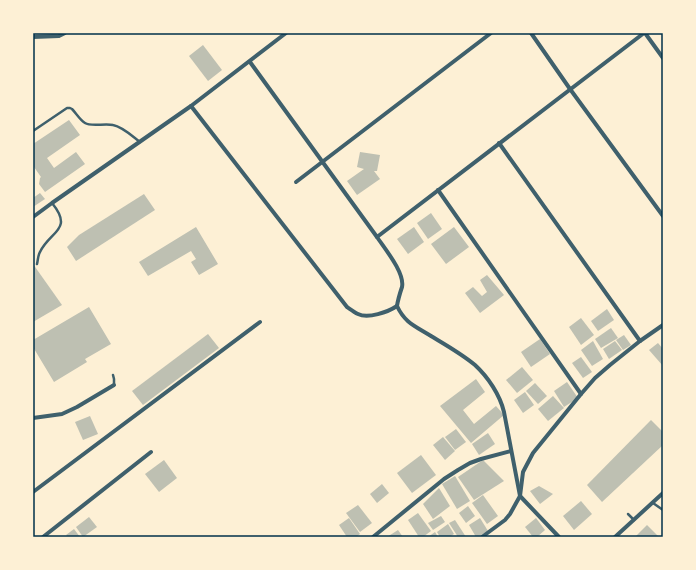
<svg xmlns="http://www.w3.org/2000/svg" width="696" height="570" font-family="'PT Sans',sans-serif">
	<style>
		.building { fill: #bec0b2 }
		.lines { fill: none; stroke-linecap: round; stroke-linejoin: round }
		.service { stroke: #3f606c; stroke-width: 2.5 }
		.minor { stroke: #3f606c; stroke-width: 4 }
		.neatline { fill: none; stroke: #003049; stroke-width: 1.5 }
	</style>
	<rect width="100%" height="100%" fill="#fdf0d5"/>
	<!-- building -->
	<g class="building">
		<polygon points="203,45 222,70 208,81 189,56"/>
		<polygon points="69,120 80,135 47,158 54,168 76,152 85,164 45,192 39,184 40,178 41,177 34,167 33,168 33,144"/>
		<polygon points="360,152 380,155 377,171 374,171 380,179 357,195 347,181 364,169 357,167"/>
		<polygon points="40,193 45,199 33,207 33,198"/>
		<polygon points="144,194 155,210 76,261 67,247 79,235"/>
		<polygon points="431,213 442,229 428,239 417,223"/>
		<polygon points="196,227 218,264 199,275 191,262 196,259 191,251 148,276 139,262"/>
		<polygon points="414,227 424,242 408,254 397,239"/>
		<polygon points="454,227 469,247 446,264 431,244"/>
		<polygon points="33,264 62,305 33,322"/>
		<polygon points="487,275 504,295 480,313 465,293 473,287 482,296 487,292 480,280"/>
		<polygon points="89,307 111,344 85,359 87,362 54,382 33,347 33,340"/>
		<polygon points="607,309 614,320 598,331 591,321"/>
		<polygon points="581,318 594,335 581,345 569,327"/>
		<polygon points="611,328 618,338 601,348 595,339"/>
		<polygon points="208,334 219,348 143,405 132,391"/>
		<polygon points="624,335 631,345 623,350 616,340"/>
		<polygon points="540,339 550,354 531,367 521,352"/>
		<polygon points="593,341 603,359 592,366 581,350"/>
		<polygon points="615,341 622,350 609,359 603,349"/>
		<polygon points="658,343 663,349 663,366 649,350"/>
		<polygon points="581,357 592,372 583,378 572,363"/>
		<polygon points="522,367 533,380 517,393 506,380"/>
		<polygon points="476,379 485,392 463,410 474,424 496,406 504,415 471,443 440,406"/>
		<polygon points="567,382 578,398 564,407 554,391"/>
		<polygon points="535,383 547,396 538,404 526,391"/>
		<polygon points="525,392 534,405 523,413 514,400"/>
		<polygon points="553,396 564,408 548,421 538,409"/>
		<polygon points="90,416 98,434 83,440 75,422"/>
		<polygon points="651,420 663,432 663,445 602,502 587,485"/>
		<polygon points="456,429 466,442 455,450 445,437"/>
		<polygon points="488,433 495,444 479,455 472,444"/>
		<polygon points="443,437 455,451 445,460 433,445"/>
		<polygon points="421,455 436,475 412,493 397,473"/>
		<polygon points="164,460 177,478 159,492 145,474"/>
		<polygon points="483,460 504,481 474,500 458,477"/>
		<polygon points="455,476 470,501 457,509 442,484"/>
		<polygon points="382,484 389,493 377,503 370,494"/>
		<polygon points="539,486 553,494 540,504 530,491"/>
		<polygon points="439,488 450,506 433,519 423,504"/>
		<polygon points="483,495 498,516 487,524 472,503"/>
		<polygon points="581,501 592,514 574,530 563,516"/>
		<polygon points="358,505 372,523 360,532 346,513"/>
		<polygon points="468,506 475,516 466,523 459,513"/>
		<polygon points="418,513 431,531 423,537 419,537 408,520"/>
		<polygon points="441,516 445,522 433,530 428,523"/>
		<polygon points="89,517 97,527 83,537 76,527"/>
		<polygon points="349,518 360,534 356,537 347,537 339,525"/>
		<polygon points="480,518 488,531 478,537 476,537 469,525"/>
		<polygon points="536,518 545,530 537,537 533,537 525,527"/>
		<polygon points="455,520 466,537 458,537 449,523"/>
		<polygon points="448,524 454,534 449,537 440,537 437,532"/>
		<polygon points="647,525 659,537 635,537"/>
		<polygon points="74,529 80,537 68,537 66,535"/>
		<polygon points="398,530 403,537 387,537"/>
		<polygon points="435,532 438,537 428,537"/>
	</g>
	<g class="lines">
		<!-- service -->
		<g class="service">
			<path d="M33 131 67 108H70L72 109C76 113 80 120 85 123 91 127 105 123 113 125 123 127 132 136 140 142"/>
			<path d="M37 264C38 260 38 255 40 252 50 231 74 230 52 203"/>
			<polyline points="113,375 114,379 114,385"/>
			<polyline points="653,503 663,510"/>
			<polyline points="628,514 634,520"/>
		</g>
		<!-- minor -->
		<g class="minor">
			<polyline points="531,33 570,89 663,216"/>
			<polyline points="645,33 663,58"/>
			<polyline points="33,37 59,36 65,33"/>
			<path d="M250 62 377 237C385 249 405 273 402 287 400 293 398 299 397 306"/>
			<path d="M191 106 347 307C350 309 354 312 358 314 368 319 388 312 397 306"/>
			<polyline points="499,143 640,341"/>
			<polyline points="296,182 491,33"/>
			<polyline points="438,190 581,394"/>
			<polyline points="33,217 52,203 191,106 286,33"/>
			<polyline points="377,237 644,33"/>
			<path d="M397 306C405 323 415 326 431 336 446 345 462 354 475 365 488 377 500 395 504 412L520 496 559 537"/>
			<polyline points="33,418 62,414 77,407 114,385"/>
			<polyline points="33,492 260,322"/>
			<polyline points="43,537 151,452"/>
			<polyline points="373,537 444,479 458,470 470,463 481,459 511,451"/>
			<polyline points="482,537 505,520 510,514 520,496 523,472 533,453 581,394 595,378 610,365 640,341 663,325"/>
			<polyline points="615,537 663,493"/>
		</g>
	</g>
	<!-- border -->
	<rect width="696" height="570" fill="none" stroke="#fdf0d5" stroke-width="68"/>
	<rect x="34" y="34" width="628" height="502" class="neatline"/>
</svg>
